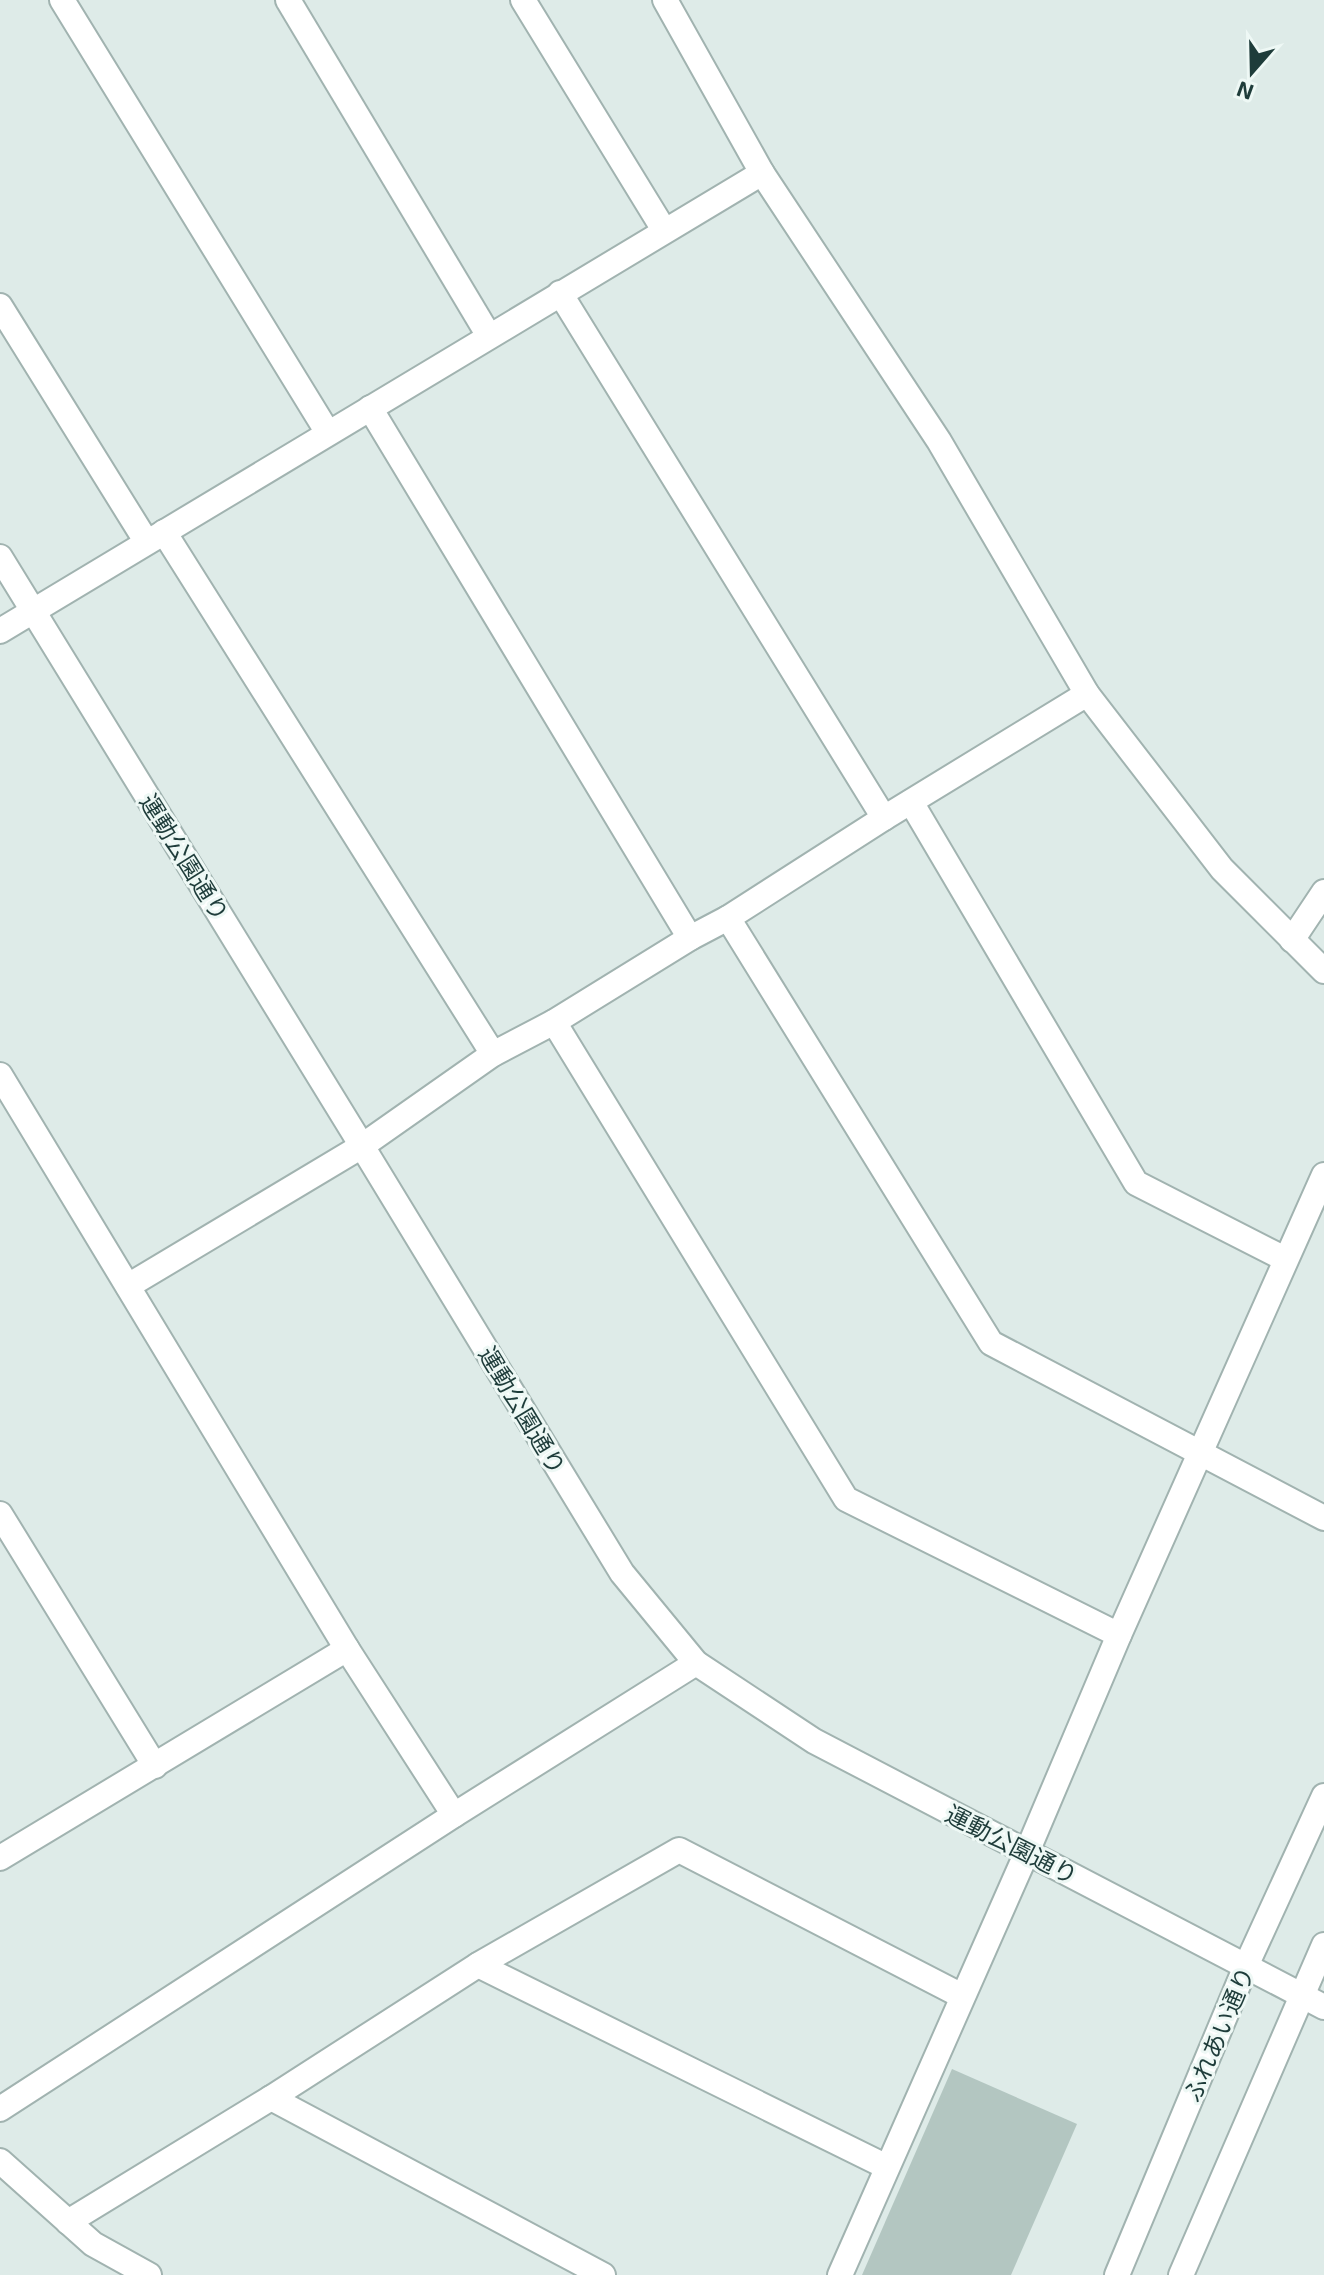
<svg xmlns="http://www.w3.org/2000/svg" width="1324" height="2275" font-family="'Exo 2','Noto Sans JP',sans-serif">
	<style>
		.building { fill: #b3c6c1 }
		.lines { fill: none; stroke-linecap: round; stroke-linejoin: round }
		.minor-casing { stroke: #a1b3b0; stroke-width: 28 }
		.minor { stroke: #fff; stroke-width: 24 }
		.labels { text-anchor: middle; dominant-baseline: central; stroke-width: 6; stroke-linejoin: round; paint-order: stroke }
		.street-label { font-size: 24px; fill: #1e3c3a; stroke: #eef8f5 }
	</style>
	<rect width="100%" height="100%" fill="#deebe8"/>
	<!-- building -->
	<polygon class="building" points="952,2069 1077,2124 1011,2275 862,2275"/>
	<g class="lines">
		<!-- minor casing -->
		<g class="minor-casing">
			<g id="minor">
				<polyline points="62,0 328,433"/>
				<polyline points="288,0 489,336"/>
				<polyline points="523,0 664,230"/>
				<polyline points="665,0 762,173 939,441 1087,694 1222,869 1324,971"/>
				<polyline points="560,293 884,818"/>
				<polyline points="0,306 146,541"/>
				<polyline points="370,408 690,938"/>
				<polyline points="164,532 493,1054"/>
				<polyline points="0,557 362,1146 622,1573 696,1663 814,1741 1324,2007"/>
				<polyline points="0,631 762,173"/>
				<polyline points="911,802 1136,1183 1285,1259"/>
				<polyline points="728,918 991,1343 1324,1518"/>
				<polyline points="1292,940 1324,892"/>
				<polyline points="554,1022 846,1499 1119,1635"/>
				<polyline points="0,1075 347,1649 454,1815"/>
				<polyline points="128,1286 362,1146 493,1054 554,1022 690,938 728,918 884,818 1087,694"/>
				<polyline points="0,1514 155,1766"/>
				<polyline points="0,1858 347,1649"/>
				<polyline points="478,1965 887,2167"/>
				<polyline points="271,2098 603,2275"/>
				<polyline points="0,2109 454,1815 696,1663"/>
				<polyline points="0,2161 93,2244 149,2275"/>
				<polyline points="68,2222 271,2098 478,1965 679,1850 962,1996"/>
				<polyline points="840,2275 1027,1852 1119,1635 1324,1175"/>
				<polyline points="1117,2275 1246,1966 1324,1796"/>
				<polyline points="1181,2275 1324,1945"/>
			</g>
		</g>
		<!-- minor -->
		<use href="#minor" class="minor"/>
	</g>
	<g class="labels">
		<!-- street labels -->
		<g class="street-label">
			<text transform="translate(185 857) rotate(58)">運動公園通り</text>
			<text transform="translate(523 1410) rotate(59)">運動公園通り</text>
			<text transform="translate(1012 1844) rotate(27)">運動公園通り</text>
			<text transform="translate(1218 2034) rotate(-67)">ふれあい通り</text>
		</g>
	</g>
	<!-- north arrow -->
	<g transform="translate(1252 72) rotate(200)" stroke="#eef8f5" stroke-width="6" paint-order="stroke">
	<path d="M0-6L14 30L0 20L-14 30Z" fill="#1e3c3a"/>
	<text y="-12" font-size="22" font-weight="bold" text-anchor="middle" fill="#1e3c3a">N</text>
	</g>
</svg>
